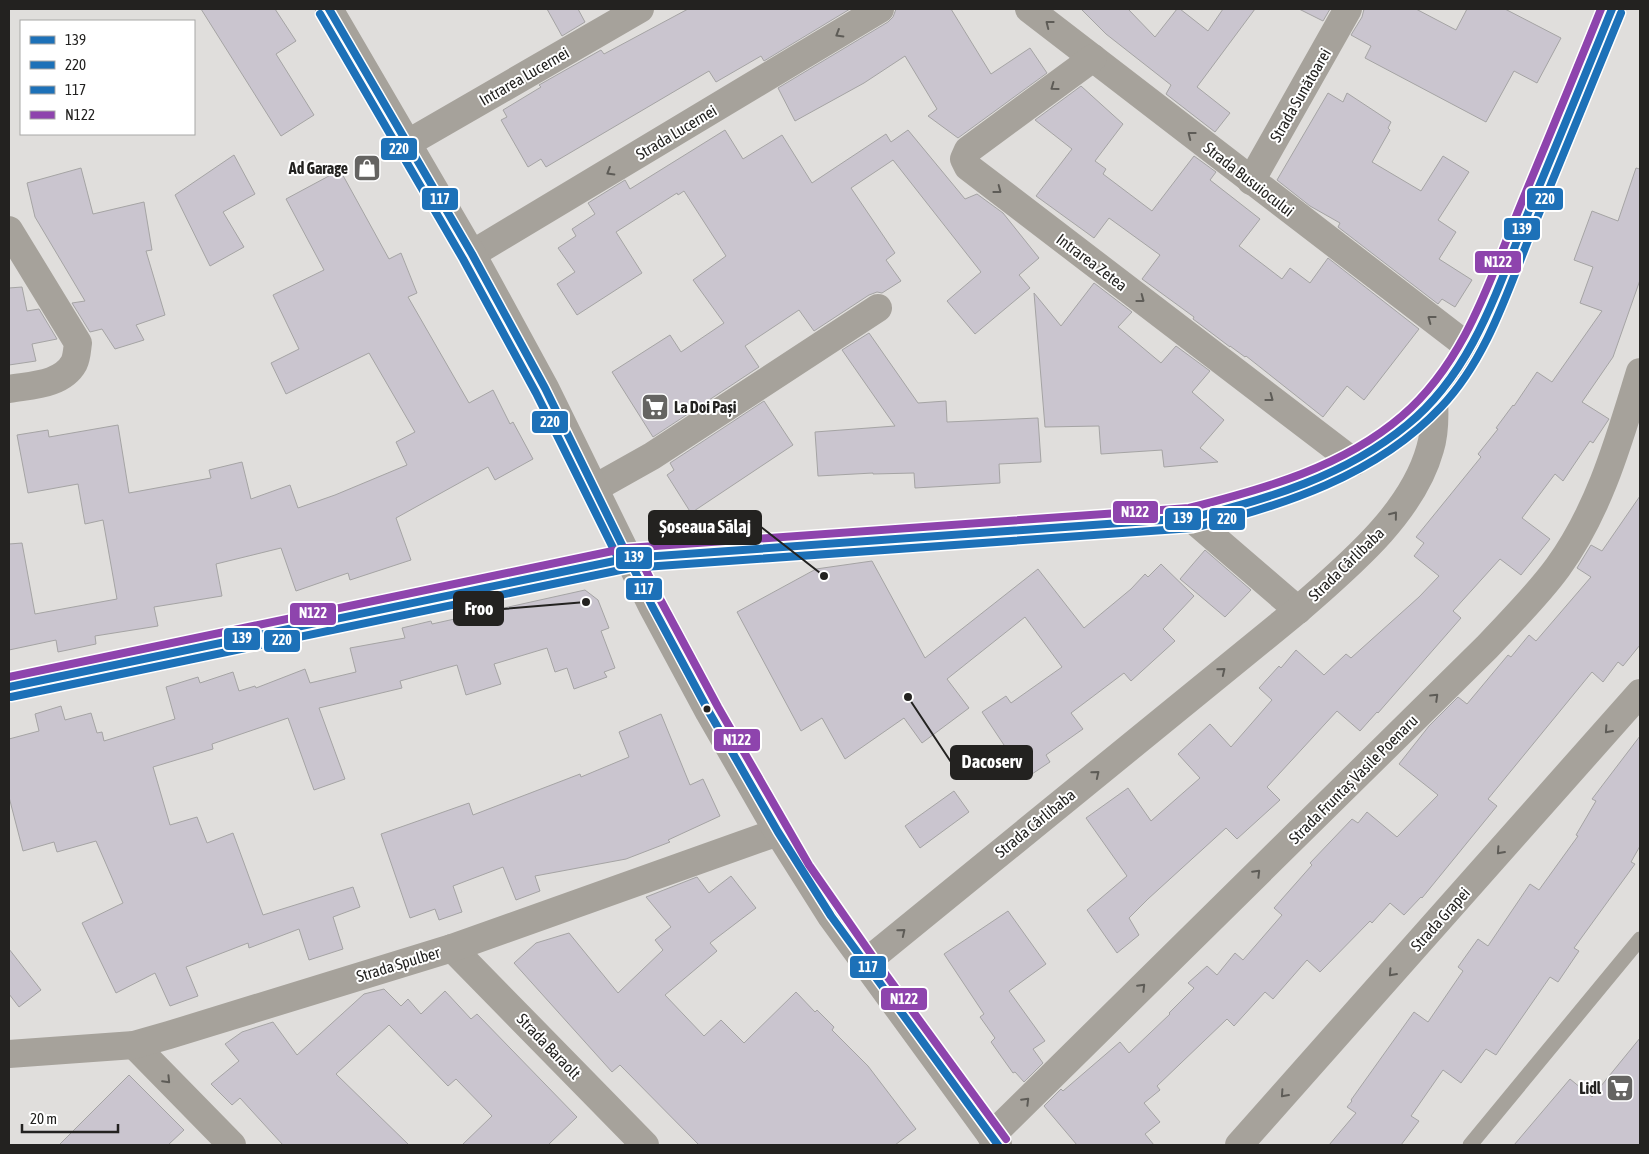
<svg xmlns="http://www.w3.org/2000/svg" width="1649" height="1154" font-family="'Asap Condensed',sans-serif">
	<style>
		.building { fill: #cac5cf; stroke: #a5a4a4 }
		.lines { fill: none; stroke-linecap: round; stroke-linejoin: round }
		.service { stroke: #a6a29b; stroke-width: 15 }
		.minor { stroke: #a6a29b; stroke-width: 28 }
		.tertiary { stroke: #a6a29b; stroke-width: 28 }
		.bus-1-casing { stroke: #fff; stroke-width: 11 }
		.bus-2-casing { stroke: #fff; stroke-width: 11 }
		.bus-3-casing { stroke: #fff; stroke-width: 11 }
		.bus-4-casing { stroke: #fff; stroke-width: 11 }
		.bus-1 { stroke: #1d71b8; stroke-width: 8 }
		.bus-2 { stroke: #1d71b8; stroke-width: 8 }
		.bus-3 { stroke: #1d71b8; stroke-width: 8 }
		.bus-4 { stroke: #8e44ad; stroke-width: 8 }
		.oneway { stroke: #5e5c57 }
		.bus-dot { fill: #232220; stroke: #fff; stroke-width: 2 }
		.labels { text-anchor: middle; dominant-baseline: central; stroke-width: 4; stroke-linejoin: round; paint-order: stroke }
		.street-label { font-size: 16px; fill: #232220; stroke: #fff }
		.poi-label { font-size: 16px; font-weight: bold; fill: #232220; stroke: #fff; text-anchor: end }
		.leader { fill: none; stroke: #232220; stroke-width: 2 }
		.callout-dot { fill: #232220; stroke: #fff; stroke-width: 2 }
		.callout { fill: #232220; stroke: #232220; stroke-width: 2 }
		.callout-label { font-size: 18px; text-anchor: middle; font-weight: bold; fill: #fff }
		.line-badge { stroke: #fff; stroke-width: 2 }
		.badge-label { font-size: 14px; text-anchor: middle; font-weight: bold; fill: #fff }
	</style>
	<rect width="100%" height="100%" fill="#e0dedc"/>
	<!-- building -->
	<g class="building">
		<polygon points="201,9 275,9 296,41 276,54 314,115 281,136"/>
		<polygon points="547,9 578,9 585,22 562,36"/>
		<polygon points="688,9 850,9 764,61 761,56 716,82 709,71 546,167 541,159 528,167 501,120 507,117 503,110 541,87 539,85 601,50 604,54"/>
		<polygon points="896,9 951,9 991,74 1030,48 1047,73 958,138 928,116 937,109 905,56 864,83 795,121 778,88 888,22 893,17"/>
		<polygon points="1081,9 1128,9 1155,37 1177,9 1180,9 1208,31 1223,9 1255,9 1197,87 1230,113 1215,132 1166,94 1171,85 1106,34"/>
		<polygon points="1299,9 1330,9 1323,21"/>
		<polygon points="1364,9 1416,9 1456,30 1467,9 1505,9 1561,38 1537,83 1514,71 1486,122 1365,58 1371,46 1351,35 1362,17"/>
		<polygon points="1081,86 1123,124 1095,161 1106,169 1103,174 1152,211 1194,156 1216,172 1210,180 1260,219 1239,246 1282,279 1290,268 1310,283 1328,258 1419,329 1364,400 1347,386 1323,417 1246,356 1245,357 1230,346 1230,347 1193,319 1194,317 1142,279 1160,255 1109,218 1094,238 1036,196 1072,149 1035,120"/>
		<polygon points="1328,93 1343,102 1347,93 1391,122 1388,128 1390,130 1372,162 1421,191 1443,156 1469,172 1438,220 1456,232 1439,259 1472,280 1455,307 1442,299 1438,304 1338,227 1340,223 1310,206 1277,180"/>
		<polygon points="725,130 743,159 782,135 812,183 886,134 891,142 908,130 965,199 977,194 1003,213 1039,258 1019,275 1030,288 975,334 947,301 981,272 893,160 851,188 895,253 886,260 901,281 882,293 877,292 869,295 814,331 799,310 745,346 759,367 653,437 612,372 670,335 681,352 724,323 693,280 726,256 684,191 678,195 677,193 616,232 642,273 577,315 557,284 575,272 558,248 576,236 572,229 595,214 588,203 625,180 630,189"/>
		<polygon points="234,155 255,194 223,212 244,247 210,266 175,195"/>
		<polygon points="81,168 93,214 144,202 152,250 146,251 165,315 136,325 144,340 115,349 102,329 90,332 72,303 85,301 35,217 27,183"/>
		<polygon points="1636,168 1640,169 1640,280 1613,357 1582,402 1609,419 1593,443 1590,441 1563,481 1555,474 1522,518 1550,539 1521,575 1500,559 1453,611 1461,618 1378,713 1377,712 1360,731 1337,711 1267,787 1280,800 1237,839 1226,828 1148,899 1129,918 1139,935 1117,953 1087,910 1127,876 1086,818 1128,788 1151,821 1200,778 1178,754 1210,724 1231,747 1272,700 1259,688 1279,666 1281,668 1296,650 1324,675 1346,654 1351,658 1419,597 1439,576 1414,556 1424,543 1416,537 1481,457 1478,454 1498,429 1496,428 1513,405 1514,406 1537,372 1552,382 1602,311 1580,303 1593,267 1574,260 1592,211 1618,221"/>
		<polygon points="340,170 389,259 401,253 417,293 408,297 469,403 493,390 510,424 513,422 533,459 495,480 488,467 396,518 411,560 350,580 348,573 296,591 281,548 216,564 222,596 154,607 158,626 95,636 96,644 58,652 56,640 9,650 9,544 22,543 35,614 117,599 103,520 85,524 78,484 28,493 17,435 48,430 49,437 118,425 129,493 211,478 209,470 242,462 251,499 290,485 298,508 335,495 407,465 396,442 415,432 369,353 286,394 271,363 299,349 273,295 324,270 286,199"/>
		<polygon points="1094,283 1132,312 1118,327 1161,363 1176,346 1210,371 1192,392 1224,420 1200,448 1218,462 1164,467 1162,450 1101,454 1099,426 1045,427 1034,293 1061,326"/>
		<polygon points="22,287 27,311 39,309 57,339 32,344 36,361 9,365 9,288"/>
		<polygon points="869,333 918,403 946,401 947,422 1038,418 1041,462 999,464 1000,483 915,488 914,473 873,474 873,473 818,476 815,432 895,426 842,350"/>
		<polygon points="764,401 793,445 691,513 667,475 674,470 670,463"/>
		<polygon points="1640,496 1640,645 1623,666 1618,662 1603,682 1592,672 1488,799 1497,806 1422,898 1421,897 1404,915 1390,903 1372,923 1370,921 1320,972 1307,960 1273,999 1265,992 1234,1026 1227,1019 1157,1086 1160,1090 1144,1103 1160,1122 1145,1134 1154,1145 1077,1145 1044,1106 1061,1089 1063,1091 1120,1042 1129,1053 1170,1014 1169,1013 1194,988 1188,983 1207,966 1217,975 1235,953 1243,960 1282,915 1274,908 1312,865 1310,863 1352,819 1358,823 1367,812 1397,837 1438,795 1399,764 1429,726 1458,697 1467,704 1508,655 1511,657 1529,635 1536,641 1591,577 1577,568 1591,545 1602,551"/>
		<polygon points="1205,550 1251,590 1225,617 1180,579"/>
		<polygon points="872,561 925,658 1038,569 1084,628 1131,589 1145,574 1148,577 1161,564 1194,596 1163,629 1175,641 1131,681 1124,673 1071,713 1083,729 1046,755 1050,762 1026,778 982,712 1006,696 1011,703 1062,667 1025,617 947,679 969,708 922,743 904,718 845,759 822,718 801,731 737,612 816,569"/>
		<polygon points="585,590 598,600 609,628 601,631 615,668 604,672 607,677 574,689 567,668 555,672 547,648 494,664 501,684 466,695 457,665 400,681 402,688 319,708 345,779 314,790 288,718 212,744 213,749 153,767 170,825 197,817 207,843 233,833 263,915 353,887 360,907 333,917 343,949 309,960 299,929 249,948 248,943 186,967 198,996 170,1006 155,973 116,993 82,923 123,903 96,841 57,852 54,842 23,851 9,797 9,739 39,731 35,714 61,706 65,720 91,713 97,733 102,732 104,741 175,719 166,687 198,677 200,683 233,672 239,691 255,686 256,688 305,669 310,683 356,672 350,648 405,638 402,628 431,621 432,624"/>
		<polygon points="661,714 690,785 703,779 720,816 668,840 670,842 626,859 535,876 540,891 516,900 503,867 453,886 462,912 439,920 435,909 410,918 381,834 469,803 473,815 580,774 581,777 629,757 619,732"/>
		<polygon points="1640,736 1640,846 1631,862 1635,864 1574,948 1579,951 1558,982 1550,977 1496,1055 1486,1049 1461,1083 1443,1070 1411,1116 1419,1121 1401,1145 1329,1145 1356,1113 1347,1107 1352,1101 1351,1100 1414,1012 1428,1022 1463,971 1458,967 1478,939 1488,946 1530,884 1539,890 1578,836 1576,835 1596,801 1592,799"/>
		<polygon points="954,791 969,812 920,848 905,826"/>
		<polygon points="731,876 756,908 710,943 717,951 665,995 704,1036 721,1020 744,1043 796,992 815,1012 817,1010 834,1027 832,1030 868,1066 916,1129 895,1145 699,1145 620,1065 612,1072 514,963 536,943 569,933 618,993 663,950 655,940 671,927 646,897 697,877 709,893"/>
		<polygon points="1008,911 1046,964 1009,991 1045,1041 1033,1049 1043,1063 1024,1082 1015,1072 1013,1073 991,1042 995,1038 980,1017 984,1014 944,954"/>
		<polygon points="9,949 41,990 19,1007 9,994"/>
		<polygon points="384,989 401,1006 408,999 421,1014 445,991 471,1019 477,1014 577,1117 548,1145 462,1145 492,1116 456,1079 448,1086 389,1025 336,1074 409,1145 283,1145 240,1098 232,1105 211,1084 239,1061 225,1044 242,1032 273,1022 297,1055 364,994"/>
		<polygon points="1640,1038 1640,1145 1514,1145 1570,1079 1592,1097"/>
		<polygon points="129,1075 184,1130 168,1145 59,1145"/>
	</g>
	<g class="lines">
		<!-- service -->
		<polyline class="service" points="1470,1145 1640,939"/>
		<!-- minor -->
		<g class="minor">
			<polyline points="1029,9 1470,348"/>
			<polyline points="1093,58 968,150 964,159 968,167 1354,462"/>
			<polyline points="408,143 640,9"/>
			<polyline points="1251,181 1348,9"/>
			<path d="M9 230 78 343C77 349 77 357 74 363 62 385 31 385 9 389"/>
			<polyline points="472,254 880,9"/>
			<polyline points="595,488 652,456 878,308"/>
			<polyline points="452,948 645,1145"/>
			<polyline points="134,1045 232,1145"/>
			<polyline points="9,1054 134,1045 169,1035 452,948 778,832"/>
			<path d="M991 1136 1487 647C1511 621 1537 596 1558 567 1600 509 1619 440 1640 372"/>
			<polyline points="1239,1145 1640,693"/>
		</g>
		<!-- tertiary -->
		<g class="tertiary">
			<polyline points="329,9 472,254 545,388 652,606 709,712 778,832 831,916 998,1145"/>
			<polyline points="1191,518 1298,610"/>
			<path d="M9 687 629 558 1191 518C1278 497 1370 468 1433 401 1456 377 1473 343 1487 314L1612 9"/>
			<path d="M865 963 1298 610C1347 567 1412 514 1430 449 1435 433 1435 417 1434 400"/>
		</g>
		<!-- bus-1 casing -->
		<g class="bus-1-casing">
			<path id="bus-1" d="M9 687 629 558 1191 518C1268 499 1345 476 1407 425 1474 371 1499 284 1530 208 1558 142 1585 75 1612 9"/>
		</g>
		<!-- bus-2 casing -->
		<g class="bus-2-casing">
			<g id="bus-2">
				<polyline points="320,14 463,259 536,393 620,562"/>
				<path d="M11 697 630 568 1193 528C1282 506 1376 476 1441 407 1486 360 1507 293 1531 233 1561 160 1591 86 1621 13"/>
			</g>
		</g>
		<!-- bus-3 casing -->
		<g class="bus-3-casing">
			<polyline id="bus-3" points="329,9 472,254 545,388 652,606 709,712 778,832 831,916 998,1145"/>
		</g>
		<!-- bus-4 casing -->
		<g class="bus-4-casing">
			<g id="bus-4">
				<polyline points="638,554 661,601 718,707 809,865 873,957 1006,1139"/>
				<path d="M9 677 627 548 1189 508C1264 489 1343 467 1402 416 1466 361 1490 279 1521 204 1548 139 1575 74 1601 9"/>
			</g>
		</g>
		<!-- bus-1 -->
		<use href="#bus-1" class="bus-1"/>
		<!-- bus-2 -->
		<use href="#bus-2" class="bus-2"/>
		<!-- bus-3 -->
		<use href="#bus-3" class="bus-3"/>
		<!-- bus-4 -->
		<use href="#bus-4" class="bus-4"/>
	</g>
	<!-- one-way arrows -->
	<defs><path id="oneway-chevron" d="M-2-3.5L2.5 0L-2 3.5" fill="none" stroke-width="1.6" stroke-linecap="round" stroke-linejoin="round" transform="scale(1.25)"/></defs>
	<g class="oneway">
		<use href="#oneway-chevron" transform="translate(1049 24) rotate(-142)"/>
		<use href="#oneway-chevron" transform="translate(839 34) rotate(149)"/>
		<use href="#oneway-chevron" transform="translate(1054 87) rotate(144)"/>
		<use href="#oneway-chevron" transform="translate(1191 135) rotate(-142)"/>
		<use href="#oneway-chevron" transform="translate(610 172) rotate(149)"/>
		<use href="#oneway-chevron" transform="translate(998 190) rotate(37)"/>
		<use href="#oneway-chevron" transform="translate(1141 299) rotate(37)"/>
		<use href="#oneway-chevron" transform="translate(1431 319) rotate(-143)"/>
		<use href="#oneway-chevron" transform="translate(1270 398) rotate(37)"/>
		<use href="#oneway-chevron" transform="translate(1394 515) rotate(-51)"/>
		<use href="#oneway-chevron" transform="translate(1222 671) rotate(-39)"/>
		<use href="#oneway-chevron" transform="translate(1435 697) rotate(-44)"/>
		<use href="#oneway-chevron" transform="translate(1608 730) rotate(132)"/>
		<use href="#oneway-chevron" transform="translate(1096 774) rotate(-39)"/>
		<use href="#oneway-chevron" transform="translate(1500 851) rotate(132)"/>
		<use href="#oneway-chevron" transform="translate(1257 873) rotate(-45)"/>
		<use href="#oneway-chevron" transform="translate(902 932) rotate(-39)"/>
		<use href="#oneway-chevron" transform="translate(1392 973) rotate(132)"/>
		<use href="#oneway-chevron" transform="translate(1142 987) rotate(-45)"/>
		<use href="#oneway-chevron" transform="translate(167 1080) rotate(46)"/>
		<use href="#oneway-chevron" transform="translate(1284 1094) rotate(132)"/>
		<use href="#oneway-chevron" transform="translate(1026 1101) rotate(-45)"/>
	</g>
	<!-- icons -->
	<defs>
		<g id="shop-square" transform="scale(1.4375)"><rect x="-9" y="-9" width="18" height="18" rx="4" fill="#656462" stroke="#fff"/><path d="M-5-2.5h2.3a2.7 3.5 0 0 1 5.4 0H5L5.5 6h-11ZM-1.5-2.5h3a1.5 2.3 0 0 0-3 0Z" fill="#fff"/></g>
		<g id="supermarket-square" transform="scale(1.4375)"><rect x="-9" y="-9" width="18" height="18" rx="4" fill="#656462" stroke="#fff"/><path d="M-6-5.5h2.5l.6 2H6L4.5 2H-2.5L-4.4-4H-6ZM-1.5 3.2a1.3 1.3 0 1 0 .1 0ZM3 3.2a1.3 1.3 0 1 0 .1 0Z" fill="#fff"/></g>
	</defs>
	<g fill-rule="evenodd">
		<use href="#shop-square" x="367" y="168"/>
		<use href="#supermarket-square" x="655" y="407"/>
		<use href="#supermarket-square" x="1620" y="1088"/>
	</g>
	<!-- markers -->
	<circle class="bus-dot" cx="707" cy="709" r="4.5"/>
	<g class="labels">
		<!-- street labels -->
		<g class="street-label">
			<text transform="translate(524 76) rotate(-30)">Intrarea Lucernei</text>
			<text transform="translate(1300 95) rotate(-60)">Strada Sunătoarei</text>
			<text transform="translate(676 132) rotate(-31)">Strada Lucernei</text>
			<text transform="translate(1249 179) rotate(38)">Strada Busuiocului</text>
			<text transform="translate(1092 262) rotate(37)">Intrarea Zetea</text>
			<text transform="translate(1346 564) rotate(-44)">Strada Cârlibaba</text>
			<text transform="translate(1353 779) rotate(-45)">Strada Fruntaș Vasile Poenaru</text>
			<text transform="translate(1035 823) rotate(-39)">Strada Cârlibaba</text>
			<text transform="translate(1440 919) rotate(-48)">Strada Grapei</text>
			<text transform="translate(398 964) rotate(-17)">Strada Spulber</text>
			<text transform="translate(549 1046) rotate(46)">Strada Baraolt</text>
		</g>
		<!-- poi labels -->
		<g class="poi-label">
			<text x="348" y="168">Ad Garage</text>
			<text x="674" y="407" text-anchor="start">La Doi Pași</text>
			<text x="1601" y="1088">Lidl</text>
		</g>
	</g>
	<!-- callouts -->
	<path class="leader" d="M824 576L761 527M586 602L503 609M908 697L951 762"/>
	<g class="callout-dot">
		<circle cx="824" cy="576" r="5"/>
		<circle cx="586" cy="602" r="5"/>
		<circle cx="908" cy="697" r="5"/>
	</g>
	<g class="callout">
		<rect x="649" y="511" width="112" height="33" rx="5"/>
		<rect x="454" y="592" width="49" height="33" rx="5"/>
		<rect x="951" y="746" width="81" height="33" rx="5"/>
	</g>
	<g class="callout-label">
		<text x="705" y="533">Șoseaua Sălaj</text>
		<text x="479" y="615">Froo</text>
		<text x="992" y="768">Dacoserv</text>
	</g>
	<g class="line-badge">
		<rect x="380" y="137" width="38" height="24" rx="5" fill="#1d71b8"/>
		<rect x="421" y="187" width="38" height="24" rx="5" fill="#1d71b8"/>
		<rect x="1526" y="187" width="38" height="24" rx="5" fill="#1d71b8"/>
		<rect x="1503" y="217" width="38" height="24" rx="5" fill="#1d71b8"/>
		<rect x="1474" y="250" width="48" height="24" rx="5" fill="#8e44ad"/>
		<rect x="531" y="410" width="38" height="24" rx="5" fill="#1d71b8"/>
		<rect x="1112" y="500" width="47" height="24" rx="5" fill="#8e44ad"/>
		<rect x="1164" y="507" width="38" height="24" rx="5" fill="#1d71b8"/>
		<rect x="1208" y="507" width="38" height="24" rx="5" fill="#1d71b8"/>
		<rect x="615" y="546" width="38" height="24" rx="5" fill="#1d71b8"/>
		<rect x="625" y="577" width="38" height="24" rx="5" fill="#1d71b8"/>
		<rect x="289" y="602" width="48" height="24" rx="5" fill="#8e44ad"/>
		<rect x="223" y="627" width="38" height="24" rx="5" fill="#1d71b8"/>
		<rect x="263" y="629" width="38" height="24" rx="5" fill="#1d71b8"/>
		<rect x="713" y="728" width="48" height="24" rx="5" fill="#8e44ad"/>
		<rect x="849" y="955" width="38" height="24" rx="5" fill="#1d71b8"/>
		<rect x="880" y="987" width="48" height="24" rx="5" fill="#8e44ad"/>
	</g>
	<g class="badge-label">
		<text x="399" y="154">220</text>
		<text x="440" y="204">117</text>
		<text x="1545" y="204">220</text>
		<text x="1522" y="234">139</text>
		<text x="1498" y="267">N122</text>
		<text x="550" y="427">220</text>
		<text x="1135" y="517">N122</text>
		<text x="1183" y="523">139</text>
		<text x="1227" y="524">220</text>
		<text x="634" y="562">139</text>
		<text x="644" y="594">117</text>
		<text x="313" y="618">N122</text>
		<text x="242" y="643">139</text>
		<text x="282" y="645">220</text>
		<text x="737" y="745">N122</text>
		<text x="868" y="972">117</text>
		<text x="904" y="1004">N122</text>
	</g>
	<!-- border -->
	<rect width="1649" height="1154" fill="none" stroke="#232220" stroke-width="20"/>
	<!-- legend -->
	<rect x="20" y="20" width="175" height="115" fill="#ffffff" stroke="#a7a7a6"/>
	<rect x="30" y="36" width="25" height="8" fill="#1d71b8" stroke="#a7a7a6"/>
	<text x="65" y="45" font-size="15" fill="#232220">139</text>
	<rect x="30" y="61" width="25" height="8" fill="#1d71b8" stroke="#a7a7a6"/>
	<text x="65" y="70" font-size="15" fill="#232220">220</text>
	<rect x="30" y="86" width="25" height="8" fill="#1d71b8" stroke="#a7a7a6"/>
	<text x="65" y="95" font-size="15" fill="#232220">117</text>
	<rect x="30" y="111" width="25" height="8" fill="#8e44ad" stroke="#a7a7a6"/>
	<text x="65" y="120" font-size="15" fill="#232220">N122</text>
	<!-- scale -->
	<path d="M22 1124v8h96v-8" fill="none" stroke="#232220" stroke-width="2.5"/>
	<text x="30" y="1124" font-size="15" fill="#232220" stroke="#ffffff" stroke-width="4" paint-order="stroke">20 m</text>
</svg>
